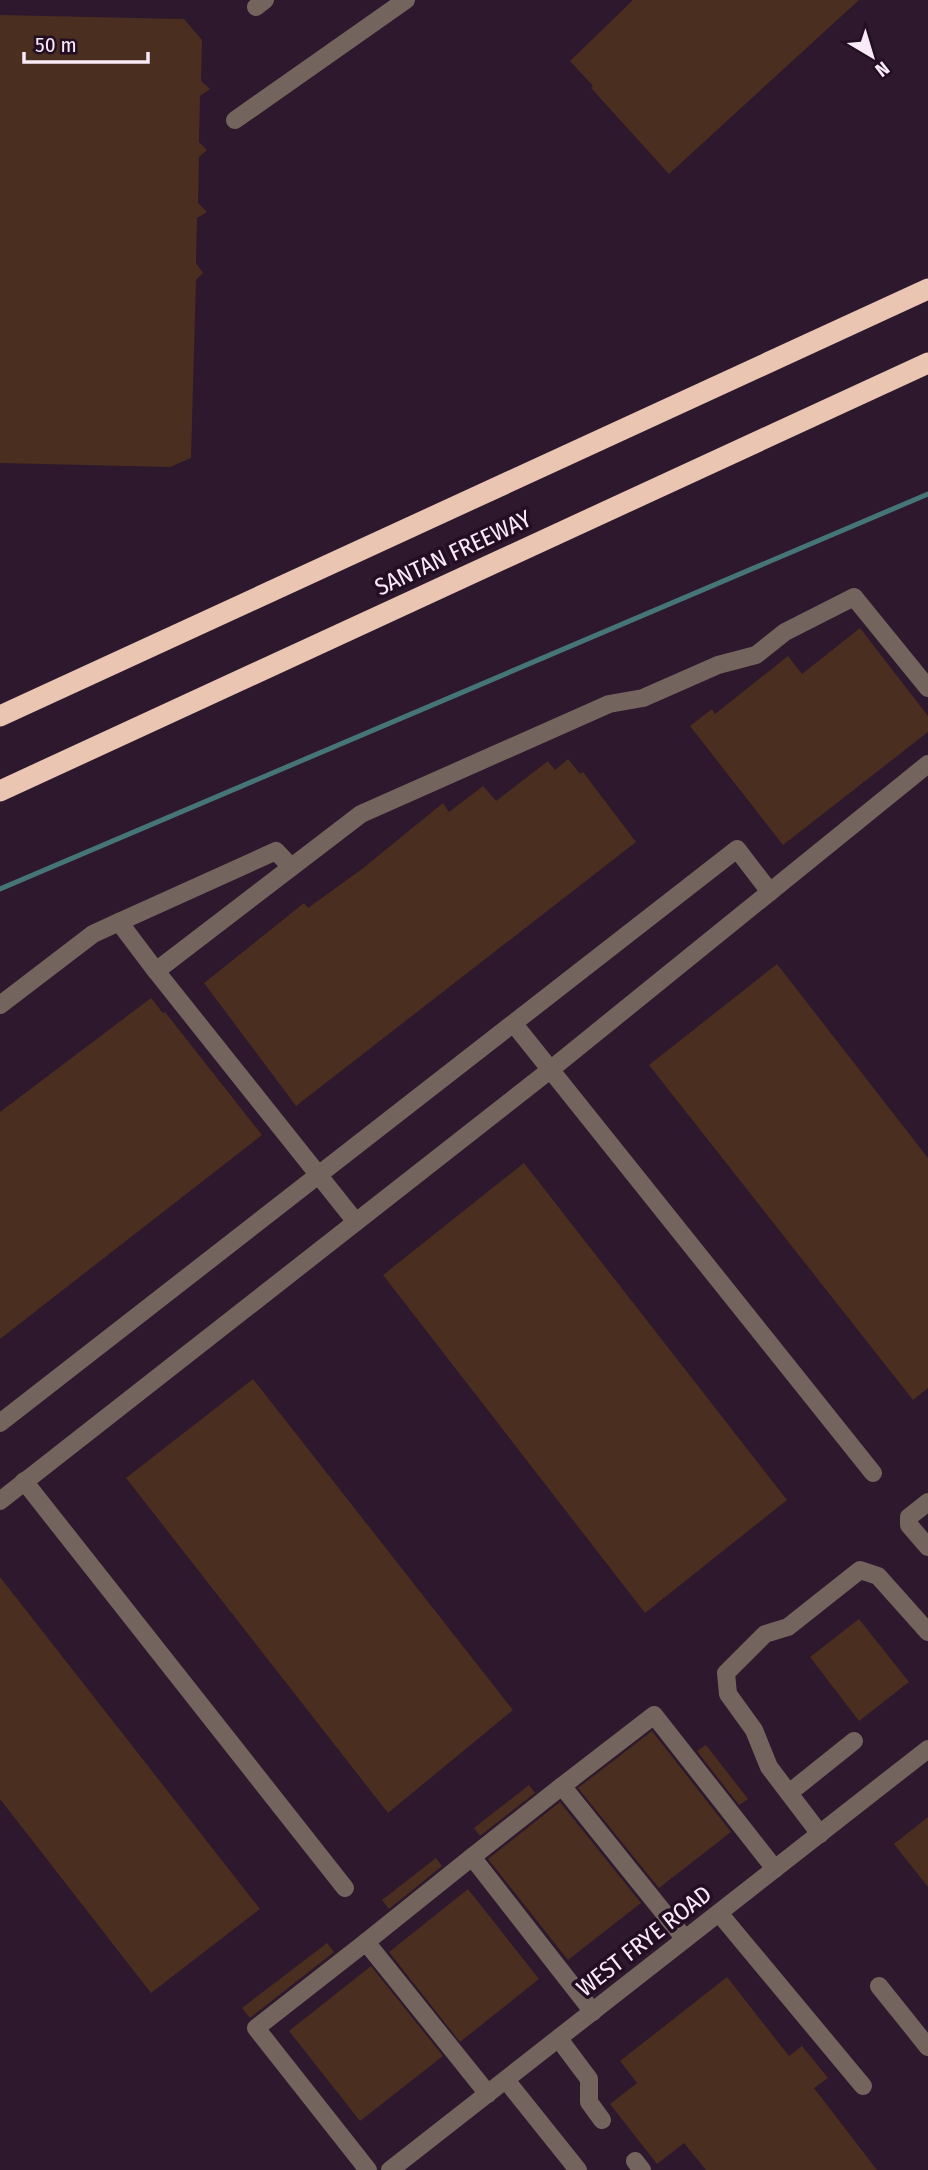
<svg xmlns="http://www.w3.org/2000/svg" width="928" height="2170" font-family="'Fira Sans Condensed',sans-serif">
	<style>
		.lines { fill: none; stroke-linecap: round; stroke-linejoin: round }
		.stream { stroke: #467578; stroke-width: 5 }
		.building { fill: #4a2e1f }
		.minor { stroke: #73655d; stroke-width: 18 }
		.highway { stroke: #e9c5b2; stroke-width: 21 }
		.labels { text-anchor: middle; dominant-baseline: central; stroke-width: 7; stroke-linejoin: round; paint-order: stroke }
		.street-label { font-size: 24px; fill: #f9eaf8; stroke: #230e23 }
	</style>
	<rect width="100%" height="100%" fill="#2d182d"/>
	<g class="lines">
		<!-- stream -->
		<polyline class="stream" points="0,889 928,494"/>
	</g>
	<!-- building -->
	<g class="building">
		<polygon points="633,0 859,0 669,174 591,88 593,86 570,61"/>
		<polygon points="0,15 184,19 202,40 201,81 210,89 200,96 199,142 207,150 199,157 198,203 207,212 197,218 196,263 203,273 196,280 191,458 170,467 0,463"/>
		<polygon points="860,628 928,716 928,732 783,845 690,726 712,709 715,714 788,656 802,674"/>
		<polygon points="568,759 580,774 583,772 636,842 296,1106 204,983 304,903 308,908 362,869 443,803 449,812 483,786 496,801 548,761 555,770"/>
		<polygon points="777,964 928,1158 928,1388 913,1400 649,1065"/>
		<polygon points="151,998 163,1013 165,1012 262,1135 0,1339 0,1112"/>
		<polygon points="524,1163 787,1500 645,1613 383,1275"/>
		<polygon points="253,1379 513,1710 388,1813 126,1478"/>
		<polygon points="0,1577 260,1909 151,1993 0,1799"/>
		<polygon points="859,1619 909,1682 859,1721 810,1657"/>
		<polygon points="652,1731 731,1832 659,1888 578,1788"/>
		<polygon points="706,1745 748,1799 739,1805 697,1751"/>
		<polygon points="529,1785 535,1793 480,1836 474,1828"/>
		<polygon points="560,1802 641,1903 568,1960 488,1859"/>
		<polygon points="928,1817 928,1887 894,1844"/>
		<polygon points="436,1858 442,1866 389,1909 382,1900"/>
		<polygon points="468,1889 539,1979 460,2042 389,1952"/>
		<polygon points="327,1943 334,1952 250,2018 242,2008"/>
		<polygon points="371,1966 443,2056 360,2121 289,2031"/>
		<polygon points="727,1977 789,2056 802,2046 828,2078 814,2088 877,2170 706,2170 684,2143 657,2164 610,2104 637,2083 620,2061"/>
	</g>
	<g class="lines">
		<!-- minor -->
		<g class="minor">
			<polyline points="256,7 265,0"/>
			<polyline points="235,120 406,0"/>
			<polyline points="156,971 119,922 276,851 291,867"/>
			<polyline points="0,1005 93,934 119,922"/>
			<polyline points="514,1024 873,1473"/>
			<polyline points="356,1222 156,971 361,814 609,704 643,698 718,665 756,655 785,632 854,597 928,688"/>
			<polyline points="0,1423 737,849 770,892"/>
			<polyline points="24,1481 345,1888"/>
			<polyline points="0,1501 550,1070 928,764"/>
			<polyline points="928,1502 909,1517 909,1525 928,1547"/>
			<polyline points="562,1786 472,1857 593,2012"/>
			<polyline points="789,1793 854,1741"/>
			<polyline points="820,1834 769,1767 754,1730 728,1694 726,1673 765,1634 788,1627 860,1570 878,1576 928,1632"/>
			<polyline points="472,1857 366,1942 488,2094"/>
			<polyline points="719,1913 863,2086"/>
			<polyline points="685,1939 562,1786 654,1715 775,1869"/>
			<polyline points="366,1942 256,2028 368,2170"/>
			<polyline points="879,1986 928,2047"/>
			<polyline points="559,2039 589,2079 589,2102 602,2120"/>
			<polyline points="506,2080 578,2170"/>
			<polyline points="635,2161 642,2170"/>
			<polyline points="390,2170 928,1749"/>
		</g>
		<!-- highway -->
		<g class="highway">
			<polyline points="0,716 928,289"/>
			<polyline points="0,791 928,363"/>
		</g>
	</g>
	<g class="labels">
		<!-- street labels -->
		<g class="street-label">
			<text transform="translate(453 553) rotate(-25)">SANTAN FREEWAY</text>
			<text transform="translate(644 1941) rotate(-38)">WEST FRYE ROAD</text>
		</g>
	</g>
	<!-- north arrow -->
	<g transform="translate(872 56) rotate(142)" stroke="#230e23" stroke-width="5" paint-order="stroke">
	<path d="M0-5L12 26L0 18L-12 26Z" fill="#f9eaf8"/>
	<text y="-10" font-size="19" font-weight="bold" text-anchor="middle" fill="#f9eaf8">N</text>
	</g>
	<!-- scale -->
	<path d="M24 52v10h124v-10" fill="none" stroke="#f9eaf8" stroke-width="3.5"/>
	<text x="35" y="52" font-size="21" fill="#f9eaf8" stroke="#230e23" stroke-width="5" paint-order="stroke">50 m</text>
</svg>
